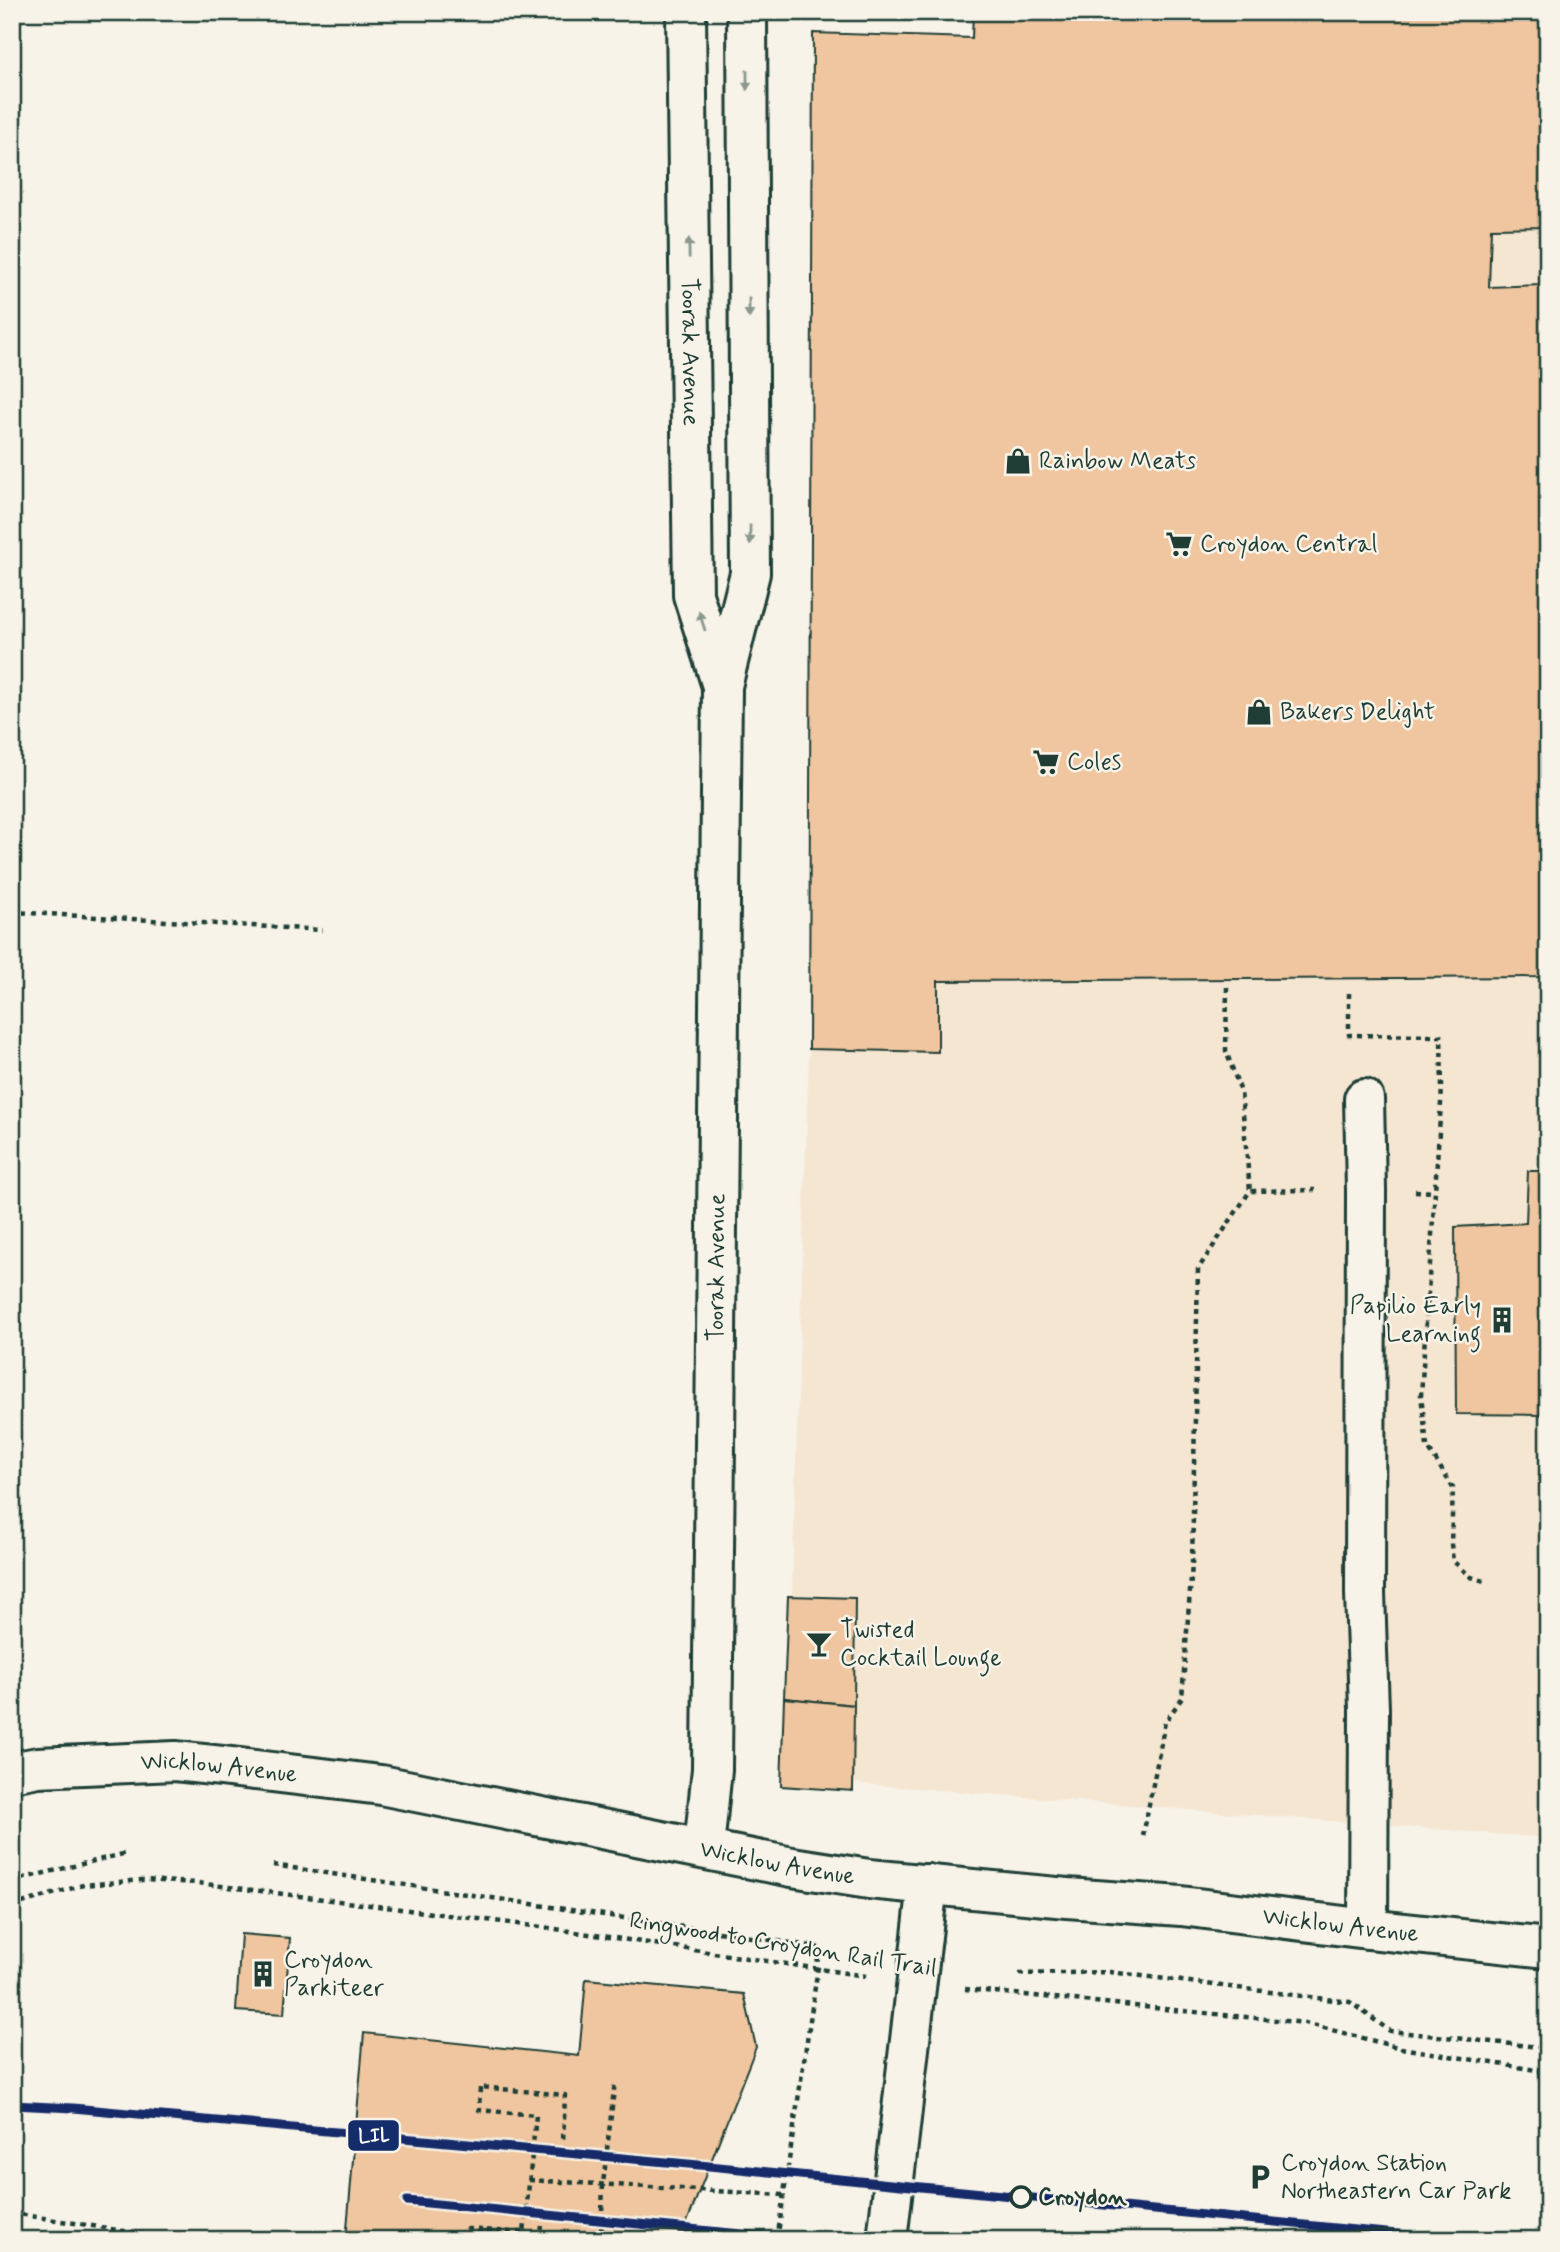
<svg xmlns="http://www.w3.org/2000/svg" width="1560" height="2252" font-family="Mynerve,sans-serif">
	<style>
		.built { fill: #f5e6d2 }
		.building { fill: #efc69f; stroke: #1f3d34; stroke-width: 2 }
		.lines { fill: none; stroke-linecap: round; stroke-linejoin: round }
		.minor-casing { stroke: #1f3d34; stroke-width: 44 }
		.major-casing { stroke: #1f3d34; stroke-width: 44 }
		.path { stroke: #1f3d34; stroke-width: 4.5; stroke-dasharray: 5 5; stroke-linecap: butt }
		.minor { stroke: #f7f3e8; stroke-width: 38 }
		.major { stroke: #f7f3e8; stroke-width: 38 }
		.rail-1-casing { stroke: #f7f3e8; stroke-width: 14 }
		.rail-1 { stroke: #152c6b; stroke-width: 9 }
		.oneway { fill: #8b988e }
		.stop-dot { fill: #f7f3e8; stroke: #1f3d34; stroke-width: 3.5 }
		.labels { text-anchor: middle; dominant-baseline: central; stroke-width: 5; stroke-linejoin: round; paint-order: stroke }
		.street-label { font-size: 24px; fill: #1f3d34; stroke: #f7f3e8 }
		.poi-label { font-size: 24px; fill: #1f3d34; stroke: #f7f3e8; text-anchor: start }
		.stop-label { font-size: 24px; font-weight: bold; fill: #1f3d34; stroke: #f7f3e8; text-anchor: start }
		.line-badge { stroke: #f7f3e8; stroke-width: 2.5 }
		.badge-label { font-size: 19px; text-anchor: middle; font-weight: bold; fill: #fff }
	</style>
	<rect width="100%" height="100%" fill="#f7f3e8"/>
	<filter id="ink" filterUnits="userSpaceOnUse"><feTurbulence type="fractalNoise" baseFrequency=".0143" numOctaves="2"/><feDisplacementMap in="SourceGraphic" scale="14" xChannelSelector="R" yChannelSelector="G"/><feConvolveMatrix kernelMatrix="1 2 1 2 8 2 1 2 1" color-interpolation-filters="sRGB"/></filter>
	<g filter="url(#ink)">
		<!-- built -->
		<polygon class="built" points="973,12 1548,12 1548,1838 786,1778 809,1049 972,38"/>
		<!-- building -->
		<g class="building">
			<polygon points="973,12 1548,12 1548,227 1491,228 1489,287 1540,285 1541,269 1548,269 1548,977 938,981 938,1052 809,1049 813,33 972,38"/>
			<polygon points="1528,1171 1548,1171 1548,1415 1456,1414 1455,1227 1526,1223"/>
			<polygon points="788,1596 855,1598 854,1705 784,1698"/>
			<polygon points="784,1698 854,1705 853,1791 781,1786"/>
			<polygon points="241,1934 290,1938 284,2014 236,2011"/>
			<polygon points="586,1979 744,1994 756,2047 680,2240 346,2240 364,2033 579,2056"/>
		</g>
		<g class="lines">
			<!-- minor casing -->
			<g class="minor-casing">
				<g id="minor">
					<path id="s1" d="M686 12 693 595 722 686"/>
					<polyline points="1364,1099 1366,1190 1365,1593 1369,1709 1368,1929"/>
					<path id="s2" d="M704 1848 712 1769 722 686 750 573 747 12"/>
					<polyline points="887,2240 928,1884"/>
				</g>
			</g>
			<!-- major casing -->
			<g class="major-casing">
				<g id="major">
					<path id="s3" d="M12 1772 38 1767 175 1761 222 1766 381 1785 792 1867 869 1879 1067 1898 1181 1906 1368 1929 1548 1948"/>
				</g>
			</g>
			<!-- path -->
			<g class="path">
				<polyline points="12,912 322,930"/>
				<polyline points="1227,987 1226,1051 1241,1092 1250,1191"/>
				<polyline points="1349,993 1349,1035 1441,1036 1442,1088 1421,1395 1427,1446 1453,1488 1451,1544 1453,1561 1471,1577 1484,1581"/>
				<polyline points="1415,1191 1433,1192"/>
				<polyline points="1143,1836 1165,1722 1182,1698 1192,1564 1198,1269 1250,1191 1315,1190"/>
				<polyline points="273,1865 817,1947 818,1967 777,2240"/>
				<polyline points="12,1881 127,1853"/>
				<polyline points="12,1906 83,1885 143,1880 198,1883 549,1928 866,1976"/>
				<polyline points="1019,1974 1110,1972 1350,2002 1390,2031 1548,2048"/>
				<polyline points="965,1989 1305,2023 1401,2048 1548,2072"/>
				<polyline points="529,2180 783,2195"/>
				<polyline points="12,2213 180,2240"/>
				<polyline points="467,2240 468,2229 524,2233 536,2115 479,2110 480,2087 565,2095 563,2142"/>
				<polyline points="540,2240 542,2226"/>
				<polyline points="601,2240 603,2184 615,2081"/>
			</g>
			<!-- minor -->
			<use href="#minor" class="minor"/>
			<!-- major -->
			<use href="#major" class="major"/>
			<!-- rail-1 casing -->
			<g class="rail-1-casing">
				<g id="rail-1">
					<polyline points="12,2105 73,2108 699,2165 1457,2240"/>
					<polyline points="407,2201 801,2240"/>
				</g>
			</g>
			<!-- rail-1 -->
			<use href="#rail-1" class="rail-1"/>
		</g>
		<!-- one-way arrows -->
		<defs><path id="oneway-solid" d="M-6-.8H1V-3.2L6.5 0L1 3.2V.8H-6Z" transform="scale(1.75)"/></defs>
		<g class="oneway">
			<use href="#oneway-solid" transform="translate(747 80) rotate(90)"/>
			<use href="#oneway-solid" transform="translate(689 248) rotate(-91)"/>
			<use href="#oneway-solid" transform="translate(749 308) rotate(90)"/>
			<use href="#oneway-solid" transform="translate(750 535) rotate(90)"/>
			<use href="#oneway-solid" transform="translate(702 621) rotate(-108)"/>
		</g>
	</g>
	<!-- icons -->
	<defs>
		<g id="shop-bare" transform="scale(2.1)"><path d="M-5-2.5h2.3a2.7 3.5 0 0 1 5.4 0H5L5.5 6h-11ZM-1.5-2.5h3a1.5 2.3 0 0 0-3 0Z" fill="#1f3d34" stroke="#f7f3e8" stroke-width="2.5" paint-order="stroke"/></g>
		<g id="supermarket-bare" transform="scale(2.1)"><path d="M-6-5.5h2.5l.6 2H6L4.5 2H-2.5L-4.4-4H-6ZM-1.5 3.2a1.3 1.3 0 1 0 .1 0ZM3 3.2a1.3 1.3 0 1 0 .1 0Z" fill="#1f3d34" stroke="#f7f3e8" stroke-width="2.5" paint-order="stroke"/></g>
		<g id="building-bare" transform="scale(2.1)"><path d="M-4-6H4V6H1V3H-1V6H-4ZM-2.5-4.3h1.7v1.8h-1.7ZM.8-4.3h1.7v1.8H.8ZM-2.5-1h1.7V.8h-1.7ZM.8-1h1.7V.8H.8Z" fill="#1f3d34" stroke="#f7f3e8" stroke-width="2.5" paint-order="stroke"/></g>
		<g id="bar-bare" transform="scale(2.1)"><path d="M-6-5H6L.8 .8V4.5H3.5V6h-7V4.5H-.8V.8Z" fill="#1f3d34" stroke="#f7f3e8" stroke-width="2.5" paint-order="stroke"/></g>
		<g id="parking-bare" transform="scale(2.1)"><path d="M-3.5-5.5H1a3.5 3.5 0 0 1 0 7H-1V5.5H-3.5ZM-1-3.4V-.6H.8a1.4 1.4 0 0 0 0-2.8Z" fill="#1f3d34" stroke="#f7f3e8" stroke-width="2.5" paint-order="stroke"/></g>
	</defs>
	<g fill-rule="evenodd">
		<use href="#shop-bare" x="1018" y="461"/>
		<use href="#supermarket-bare" x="1179" y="544"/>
		<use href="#shop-bare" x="1259" y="712"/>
		<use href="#supermarket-bare" x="1046" y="762"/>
		<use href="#building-bare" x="1502" y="1320"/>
		<use href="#bar-bare" x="819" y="1644"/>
		<use href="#building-bare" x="263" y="1974"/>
		<use href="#parking-bare" x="1260" y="2177"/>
	</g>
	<!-- markers -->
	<circle class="stop-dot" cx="1021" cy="2197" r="10"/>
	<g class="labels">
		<!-- street labels -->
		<g class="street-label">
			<text stroke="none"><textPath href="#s1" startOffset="340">Toorak Avenue</textPath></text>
			<text stroke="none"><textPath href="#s2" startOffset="581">Toorak Avenue</textPath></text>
			<text stroke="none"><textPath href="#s3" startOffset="208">Wicklow Avenue</textPath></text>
			<text stroke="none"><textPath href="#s3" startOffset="775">Wicklow Avenue</textPath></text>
			<text stroke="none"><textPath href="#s3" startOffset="1342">Wicklow Avenue</textPath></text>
			<text transform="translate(783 1945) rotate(9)">Ringwood to Croydon Rail Trail</text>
		</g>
		<!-- poi labels -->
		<g class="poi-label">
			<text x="1039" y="461">Rainbow Meats</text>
			<text x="1200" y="544">Croydon Central</text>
			<text x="1280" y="712">Bakers Delight</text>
			<text x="1067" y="762">Coles</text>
			<text x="1481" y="1306" text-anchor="end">Papilio Early<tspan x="1481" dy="28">Learning</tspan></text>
			<text x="840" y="1630">Twisted<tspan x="840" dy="28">Cocktail Lounge</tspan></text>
			<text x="284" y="1960">Croydon<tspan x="284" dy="28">Parkiteer</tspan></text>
			<text x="1281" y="2163">Croydon Station<tspan x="1281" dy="28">Northeastern Car Park</tspan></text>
		</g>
		<!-- stop labels -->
		<g class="stop-label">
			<text x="1038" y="2197">Croydon</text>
		</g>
	</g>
	<rect class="line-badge" x="347" y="2119" width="53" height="33" rx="7" fill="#152c6b"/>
	<g class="badge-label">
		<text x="374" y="2142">LIL</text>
	</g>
	<!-- margin -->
	<rect width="1560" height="2252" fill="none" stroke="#f7f3e8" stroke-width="42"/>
	<rect x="21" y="21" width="1518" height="2210" fill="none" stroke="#1f3d34" stroke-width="2.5" filter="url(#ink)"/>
</svg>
